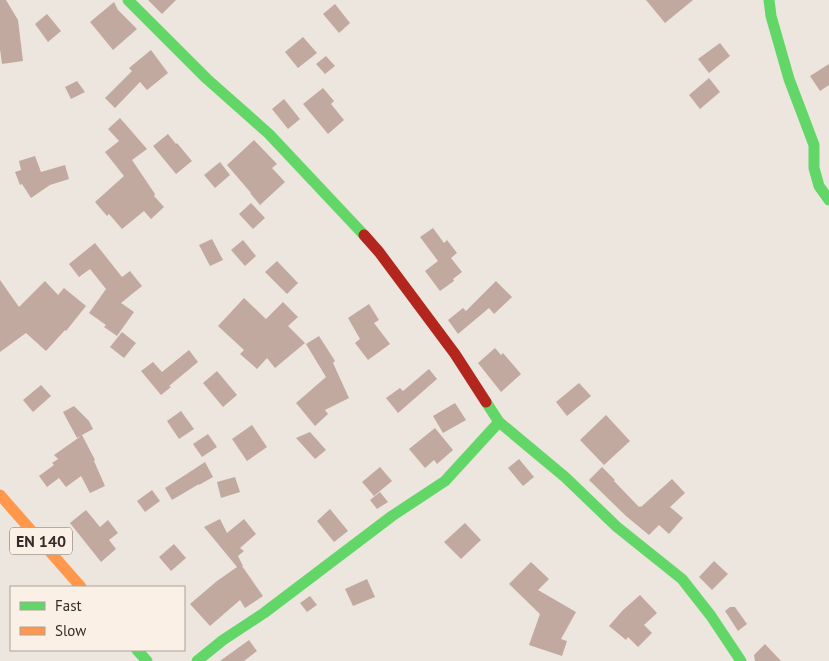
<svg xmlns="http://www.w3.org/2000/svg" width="829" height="661" font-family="'PT Sans',sans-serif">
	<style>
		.building { fill: #c1a9a0 }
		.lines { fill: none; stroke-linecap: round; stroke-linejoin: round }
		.fast { stroke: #63d668; stroke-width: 11 }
		.slow { stroke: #ff974d; stroke-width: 11 }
		.jam { stroke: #b3261e; stroke-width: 11 }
		.labels { text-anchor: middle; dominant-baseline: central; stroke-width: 4.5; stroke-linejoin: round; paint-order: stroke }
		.shield { fill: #faf0e5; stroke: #71665f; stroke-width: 1 }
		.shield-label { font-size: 16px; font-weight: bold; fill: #362b26 }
	</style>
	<rect width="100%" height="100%" fill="#ece6df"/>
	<!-- building -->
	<g class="building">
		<polygon points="0,0 6,0 18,20 23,61 2,64 0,49"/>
		<polygon points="148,0 176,0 162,14"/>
		<polygon points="646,0 693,0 665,23"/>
		<polygon points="114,2 118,10 137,29 113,50 90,22"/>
		<polygon points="335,4 350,23 339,33 323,14"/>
		<polygon points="47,14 61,31 48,42 35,24"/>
		<polygon points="303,37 317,53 298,68 285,52"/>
		<polygon points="720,43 730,56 709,73 698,59"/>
		<polygon points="151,50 168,73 147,90 140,82 115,108 105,98 132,71 129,68"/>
		<polygon points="326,56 335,66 325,74 316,64"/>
		<polygon points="829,64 829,85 820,91 810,76"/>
		<polygon points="709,78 720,92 700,109 689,95"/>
		<polygon points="77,81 85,92 71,99 65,87"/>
		<polygon points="323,88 334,101 331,104 344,120 328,134 303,104"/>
		<polygon points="284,99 300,119 288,129 272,109"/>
		<polygon points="120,118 147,149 132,160 155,194 154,196 164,207 151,219 144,211 122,229 109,214 107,216 95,202 124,176 105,152 119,141 108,129"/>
		<polygon points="168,134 176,144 177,143 192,161 176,174 153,146"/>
		<polygon points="254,140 277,164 272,168 285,182 260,205 250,193 251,193 227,165"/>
		<polygon points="35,156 41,172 65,165 69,179 50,185 31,198 22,184 20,185 15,172 21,170 19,161"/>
		<polygon points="220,162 230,175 215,188 204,175"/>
		<polygon points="251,203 265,218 253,229 239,214"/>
		<polygon points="433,228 444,243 447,240 457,253 451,258 462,272 453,279 454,281 440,291 425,271 438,261 420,237"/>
		<polygon points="212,239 223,260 210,266 199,245"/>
		<polygon points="243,240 256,256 245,266 231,250"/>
		<polygon points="95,243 122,277 130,271 142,286 121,303 134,312 117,336 104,327 106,325 89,313 106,289 90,269 79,277 69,264"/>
		<polygon points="277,261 298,283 287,294 265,272"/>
		<polygon points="0,280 19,307 45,281 58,295 64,288 86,306 66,331 65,330 46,351 26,333 0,352"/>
		<polygon points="496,281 512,297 494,314 489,308 458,334 448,320 463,308 466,311"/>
		<polygon points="244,298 266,319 283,302 298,317 288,326 305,343 275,368 267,358 257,369 240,354 244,350 218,326"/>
		<polygon points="369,304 379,320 374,323 390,344 368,360 355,343 360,339 348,318"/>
		<polygon points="122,332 136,343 124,358 110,347"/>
		<polygon points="319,336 335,361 333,363 349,398 325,410 328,414 315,426 296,403 326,377 306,344"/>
		<polygon points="495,348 501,355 503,353 521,374 501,392 478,363"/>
		<polygon points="189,350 198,362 169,386 171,387 161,395 141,371 153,362 162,372"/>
		<polygon points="429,369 437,379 398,413 386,398 400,388 403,391"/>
		<polygon points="217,371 237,395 223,407 203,383"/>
		<polygon points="579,383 591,396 567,416 556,402"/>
		<polygon points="41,385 51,396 33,412 23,400"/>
		<polygon points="455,403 466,420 443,433 433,416"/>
		<polygon points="74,406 89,421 93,429 82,435 95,460 94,461 105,486 90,493 81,476 66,487 59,478 47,487 39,476 54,465 52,463 58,459 54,455 81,436 77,438 63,412"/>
		<polygon points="181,411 194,429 179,439 167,421"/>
		<polygon points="606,415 630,441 604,465 580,440"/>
		<polygon points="252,425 267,447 247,461 232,439"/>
		<polygon points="435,428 453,450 437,464 434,460 425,468 409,449"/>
		<polygon points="310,432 326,450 315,459 296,438"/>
		<polygon points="208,434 217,447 202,457 193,444"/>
		<polygon points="519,459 534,477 523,486 508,468"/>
		<polygon points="205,462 213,477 199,485 199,484 172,500 165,488"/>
		<polygon points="380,467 392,481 374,496 362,482"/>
		<polygon points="602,467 615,480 614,481 639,507 640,506 641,507 672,479 685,493 670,507 683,518 669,534 659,525 649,535 626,516 589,480"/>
		<polygon points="235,477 240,492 221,498 217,482"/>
		<polygon points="152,490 160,501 145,512 137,501"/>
		<polygon points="380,492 388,502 377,509 370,500"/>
		<polygon points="330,509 348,531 334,542 317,521"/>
		<polygon points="86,510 100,527 108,520 118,533 109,540 116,549 101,562 70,523"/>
		<polygon points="220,519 227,533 244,519 256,534 240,548 244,551 238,556 243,566 242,566 263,596 245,608 240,600 210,626 190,604 217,581 237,567 204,527"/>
		<polygon points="465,523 481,540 461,559 444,542"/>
		<polygon points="174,544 186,558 171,571 159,557"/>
		<polygon points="714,561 728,574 712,590 699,577"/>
		<polygon points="531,562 549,579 538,590 576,612 561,639 567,641 562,656 529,645 540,614 509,584"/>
		<polygon points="367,579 375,597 353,606 345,589"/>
		<polygon points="640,595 657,613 644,625 652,633 638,647 628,637 626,640 609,626 623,610"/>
		<polygon points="310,596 317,605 307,612 300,603"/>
		<polygon points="730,607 735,607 747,624 738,631 725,611"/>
		<polygon points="249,640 257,651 244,661 220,661"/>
		<polygon points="765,644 781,661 755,661 754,655"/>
	</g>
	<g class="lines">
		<!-- fast -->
		<g class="fast">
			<polyline points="128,0 207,79 269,134 364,235"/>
			<polyline points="769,0 771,16 789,79 814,145 814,168 819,186 829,200"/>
			<polyline points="486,402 499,422 565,477 617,527 682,579 711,616 741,661"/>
			<polyline points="137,650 147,661"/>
			<polyline points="197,661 223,640 264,613 392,516 445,481 499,422"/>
		</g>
		<!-- slow -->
		<polyline class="slow" points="0,495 81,587"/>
		<!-- jam -->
		<polyline class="jam" points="364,235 379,252 455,354 486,402"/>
	</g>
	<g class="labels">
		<!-- shield labels -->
		<rect class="shield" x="10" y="527.5" width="62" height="27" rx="4"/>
		<g class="shield-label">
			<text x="41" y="541">EN 140</text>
		</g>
	</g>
	<!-- legend -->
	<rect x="10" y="586" width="175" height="65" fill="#faf0e5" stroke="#aca199"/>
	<rect x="20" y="602" width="25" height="8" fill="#63d668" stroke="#aca199"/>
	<text x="55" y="611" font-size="15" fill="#362b26">Fast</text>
	<rect x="20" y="627" width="25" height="8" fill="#ff974d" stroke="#aca199"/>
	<text x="55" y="636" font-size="15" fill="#362b26">Slow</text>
</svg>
